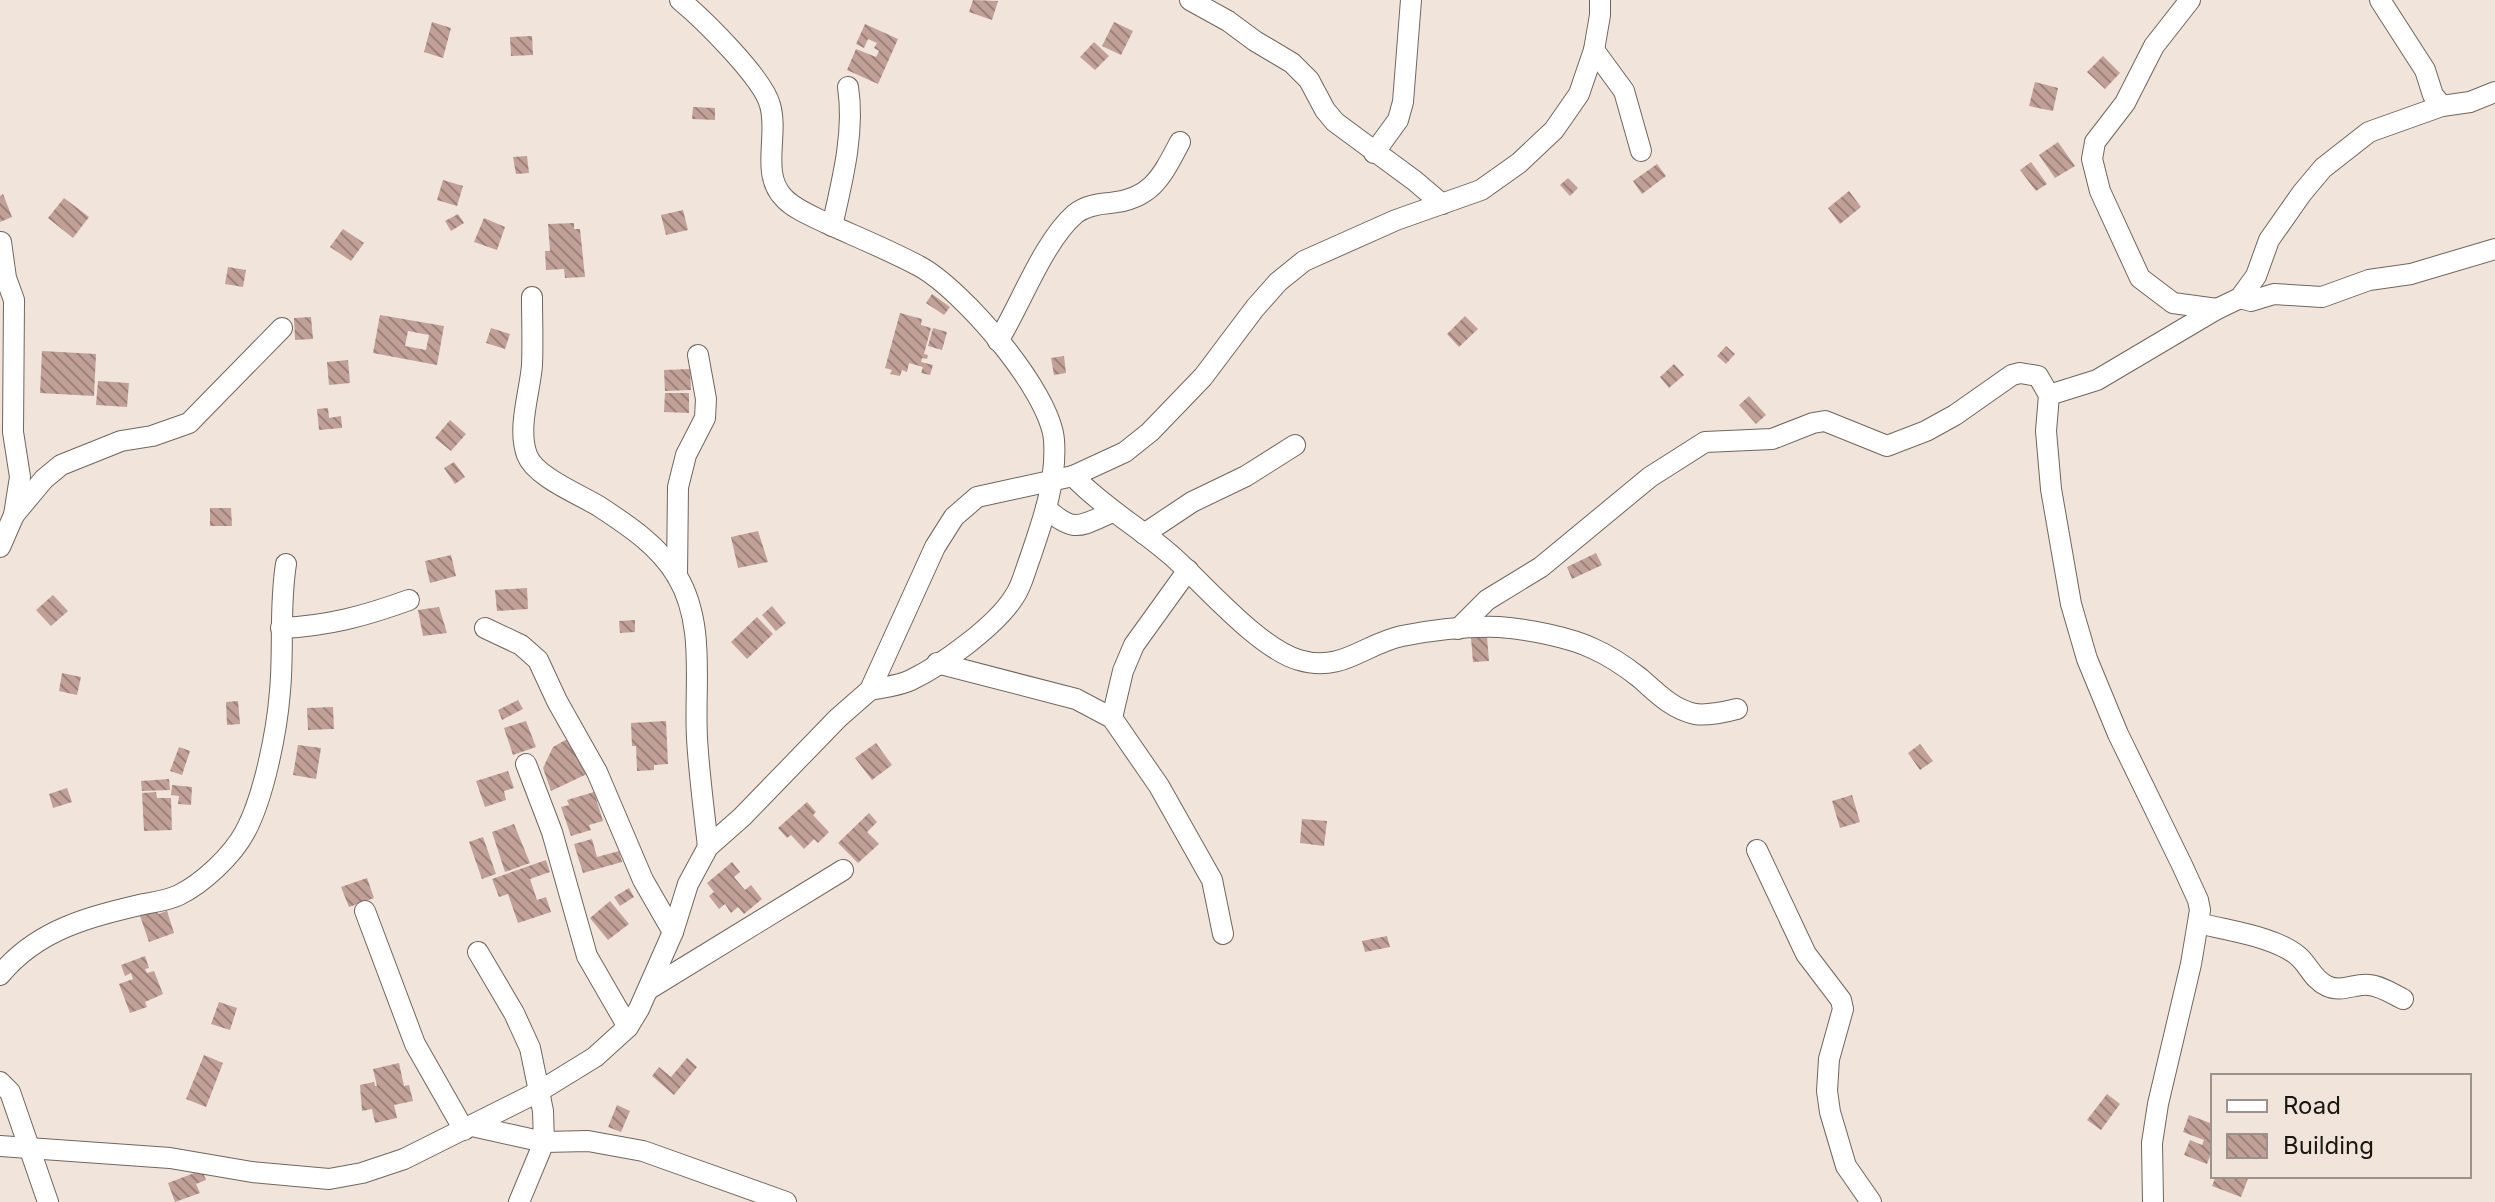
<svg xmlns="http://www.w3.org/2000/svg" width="2495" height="1202" font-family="Inter,sans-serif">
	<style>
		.building { fill: url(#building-back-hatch); fill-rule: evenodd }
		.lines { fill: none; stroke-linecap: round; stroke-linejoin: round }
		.minor-casing { stroke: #70665d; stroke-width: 22 }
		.minor { stroke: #fff; stroke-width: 20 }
	</style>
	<defs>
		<pattern id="building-back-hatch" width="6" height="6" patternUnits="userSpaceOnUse" patternTransform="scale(2)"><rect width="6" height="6" fill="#c1a098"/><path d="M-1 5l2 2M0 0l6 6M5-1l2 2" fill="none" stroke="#9c817b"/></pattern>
	</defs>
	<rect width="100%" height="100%" fill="#f1e5db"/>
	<!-- building -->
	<g class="building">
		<polygon points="973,0 998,1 992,20 969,12"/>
		<polygon points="432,22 451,28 443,58 424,52"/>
		<polygon points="1114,22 1133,31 1121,55 1102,46"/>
		<polygon points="865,24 898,39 878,84 847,70 856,49 876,57 879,51 874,48 877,43 868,39 864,48 856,44"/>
		<polygon points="532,36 533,55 511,56 510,37"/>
		<polygon points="1094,42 1109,56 1095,70 1080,57"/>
		<polygon points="2103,56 2120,73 2105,89 2087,72"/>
		<polygon points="2035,82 2058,88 2053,111 2029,106"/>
		<polygon points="693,107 715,108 715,120 692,119"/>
		<polygon points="2058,142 2075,166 2055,178 2039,155"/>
		<polygon points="527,156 529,173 516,174 513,157"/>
		<polygon points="2031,162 2047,184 2036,191 2020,170"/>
		<polygon points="1657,164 1666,176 1642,194 1633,181"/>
		<polygon points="1568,178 1578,188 1570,196 1560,185"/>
		<polygon points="443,180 463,186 457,206 437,200"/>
		<polygon points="1849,191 1861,207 1840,224 1828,208"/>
		<polygon points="3,194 12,217 0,222 0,196"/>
		<polygon points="64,198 89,217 73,238 48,218"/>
		<polygon points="683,210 688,230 666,235 661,215"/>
		<polygon points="458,214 464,223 451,231 445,221"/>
		<polygon points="484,218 505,227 497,250 474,242"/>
		<polygon points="574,223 574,229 580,229 585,277 565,278 564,269 546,270 545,251 550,251 548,224"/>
		<polygon points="343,229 364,243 351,261 330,247"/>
		<polygon points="228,267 246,270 243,287 225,284"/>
		<polygon points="932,294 950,307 944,315 926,303"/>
		<polygon points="900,313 922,319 921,325 931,328 924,354 928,355 927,359 922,358 921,362 933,365 930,375 921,373 923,367 909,363 907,372 902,370 900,376 890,374 892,370 885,368"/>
		<path d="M380 315 444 326 437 365 373 353ZM408 331 429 335 426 350 405 346Z"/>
		<polygon points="1465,316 1478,329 1459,347 1447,334"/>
		<polygon points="311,317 313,339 295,340 294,318"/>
		<polygon points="491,328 510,334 505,349 486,343"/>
		<polygon points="933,328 947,332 942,350 928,346"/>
		<polygon points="1726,346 1735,354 1726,364 1717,356"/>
		<polygon points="42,351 96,354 94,396 40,393"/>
		<polygon points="1064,356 1066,373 1054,375 1051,358"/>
		<polygon points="348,360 350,383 329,385 327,362"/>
		<polygon points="1674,364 1684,375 1669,388 1660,377"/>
		<polygon points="690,369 691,390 665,391 664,370"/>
		<polygon points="98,381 129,383 127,407 96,405"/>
		<polygon points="665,393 689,393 689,413 664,412"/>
		<polygon points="1749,396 1766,415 1756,424 1739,405"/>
		<polygon points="328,408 329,418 341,416 342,428 319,430 317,409"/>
		<polygon points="450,420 466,434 451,451 435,438"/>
		<polygon points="454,462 465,477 455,484 444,468"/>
		<polygon points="210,508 231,508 232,526 210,526"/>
		<polygon points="758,531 768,562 738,568 731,537"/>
		<polygon points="1596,553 1602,565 1572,579 1567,567"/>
		<polygon points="451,555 456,576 430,583 425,561"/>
		<polygon points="527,588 528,609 497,611 495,590"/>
		<polygon points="53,595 68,611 51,626 36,610"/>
		<polygon points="772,606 786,623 776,631 762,615"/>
		<polygon points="439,607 447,633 423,636 418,610"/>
		<polygon points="757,617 773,634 747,659 731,642"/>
		<polygon points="635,620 635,632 620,633 619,621"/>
		<polygon points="1487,637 1489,661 1473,662 1471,638"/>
		<polygon points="62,673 81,677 77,695 59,691"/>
		<polygon points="518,700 523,709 502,720 498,710"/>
		<polygon points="238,701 240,724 227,725 226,702"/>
		<polygon points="333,707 334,729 308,730 307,708"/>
		<polygon points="526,721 536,747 513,755 504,728"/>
		<polygon points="666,721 668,764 654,765 654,770 637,771 636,746 632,746 631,723"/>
		<polygon points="569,738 589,773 551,791 543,768 553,747"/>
		<polygon points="876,743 892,765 872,780 855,758"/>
		<polygon points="1920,744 1933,761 1920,770 1908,753"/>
		<polygon points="298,745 321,748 316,779 293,775"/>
		<polygon points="179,747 190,751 182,775 170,771"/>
		<polygon points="508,771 514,788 504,791 506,800 485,807 476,781"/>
		<polygon points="169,779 170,790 142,791 141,781"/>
		<polygon points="172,785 192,787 191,805 178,804 179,796 171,795"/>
		<polygon points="67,788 72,802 53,808 49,794"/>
		<polygon points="156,792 157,798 171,798 172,830 144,831 142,793"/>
		<polygon points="594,792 603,821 589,825 591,830 571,836 561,807 569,805 567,800"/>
		<polygon points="1852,795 1860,822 1840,828 1832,801"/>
		<polygon points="807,802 816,812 813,815 829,832 818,843 814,839 804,849 791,835 787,838 778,828"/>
		<polygon points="869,813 877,822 867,832 879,844 858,863 838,843"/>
		<polygon points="1302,819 1327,821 1324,846 1300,843"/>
		<polygon points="514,824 530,863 505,872 492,832"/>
		<polygon points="483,837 496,874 482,879 469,842"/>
		<polygon points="592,839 597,857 619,851 622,862 583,873 574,844"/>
		<polygon points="546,860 550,872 530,879 537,900 546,897 551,912 518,923 508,894 499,897 492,879"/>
		<polygon points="732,862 740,872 734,877 745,890 751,885 762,899 744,914 738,907 731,913 725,904 719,909 709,896 714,892 707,883"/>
		<polygon points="367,878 374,898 349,907 341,887"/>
		<polygon points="629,888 634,897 620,906 614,897"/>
		<polygon points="610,901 629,924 608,940 590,918"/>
		<polygon points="155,908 158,914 167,911 174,933 149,942 139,913"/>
		<polygon points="1387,936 1390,947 1365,952 1362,941"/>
		<polygon points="145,956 149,968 145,969 147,973 154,971 163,994 145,1002 147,1007 130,1013 119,984 133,979 131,973 125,976 121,965"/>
		<polygon points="219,1002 237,1008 230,1030 211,1024"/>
		<polygon points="204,1055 223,1063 206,1107 186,1099"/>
		<polygon points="687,1058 697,1067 674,1095 652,1076 659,1067 671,1077"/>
		<polygon points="399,1063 404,1086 409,1085 413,1101 394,1105 397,1118 375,1123 372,1109 362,1111 360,1085 374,1082 375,1086 377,1086 373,1069"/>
		<polygon points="2107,1094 2120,1104 2101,1130 2087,1120"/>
		<polygon points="617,1105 630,1111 621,1132 608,1127"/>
		<polygon points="2189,1115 2213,1124 2213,1148 2207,1164 2184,1155 2190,1140 2202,1145 2204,1140 2183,1132"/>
		<polygon points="202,1170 206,1180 196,1184 200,1193 175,1202 168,1183"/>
		<polygon points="2216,1176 2249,1176 2241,1197 2212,1186"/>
	</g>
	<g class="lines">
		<!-- minor casing -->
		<g class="minor-casing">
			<g id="minor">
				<path d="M680 0C703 19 763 78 770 105 779 135 760 174 784 198 794 209 812 216 826 223 857 237 889 250 919 266 962 289 1050 391 1054 440 1057 481 1043 520 1030 558 1025 571 1022 586 1014 597 996 626 942 665 911 680 899 686 883 687 870 690"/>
				<polyline points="1190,0 1228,21 1255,41 1292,63 1309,80 1325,110 1335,122 1415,181 1442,204"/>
				<polyline points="2190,0 2154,46 2125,103 2095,142 2092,159 2100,191 2140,278 2173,303 2217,309"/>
				<polyline points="2380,0 2425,70 2433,95 2442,106"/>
				<polyline points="1594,50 1624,91 1641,151"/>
				<polyline points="1374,153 1398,120 1403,102 1411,0"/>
				<path d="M832 226C842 182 855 132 848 87"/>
				<path d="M532 297C532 320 533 342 532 365 530 392 517 428 527 455 535 477 581 495 600 507 629 526 659 546 677 576 706 624 694 685 697 738 699 774 704 810 708 847"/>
				<polyline points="2240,298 2251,301 2274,294 2322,297 2369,280 2411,274 2495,249"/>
				<path d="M998 341C1021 304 1043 242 1075 214 1085 206 1097 204 1110 203 1152 199 1162 176 1180 142"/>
				<polyline points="2049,395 2097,380 2217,309 2240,298 2256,276 2269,240 2302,193 2323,168 2369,132 2442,106 2470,102 2495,92"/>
				<path d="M1073 476C1103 507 1140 528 1172 556 1205 585 1258 648 1299 660 1342 673 1364 644 1402 636 1433 630 1468 626 1499 627 1526 629 1570 637 1594 649 1610 656 1626 667 1640 678 1657 693 1672 709 1695 714 1709 716 1724 712 1737 709"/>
				<path d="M1046 508C1075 535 1081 525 1113 512"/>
				<polyline points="14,515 44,479 61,465 121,441 152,436 189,423 282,328"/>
				<polyline points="1144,534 1192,502 1246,476 1295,445"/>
				<polyline points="0,547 14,515 20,477 13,432 14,300 6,278 1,242"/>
				<polyline points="677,576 678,487 686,455 705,418 706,399 698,355"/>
				<path d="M281 628C328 626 365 616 409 600"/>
				<polyline points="485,628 521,645 538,660 557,701 597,772 643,880 673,932"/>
				<polyline points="1458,629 1487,600 1541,567 1650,477 1705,442 1772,439 1813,423 1825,421 1887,446 1926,431 1955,415 2012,375 2020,373 2038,376 2049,395 2046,431 2051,489 2071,604 2087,659 2118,734 2182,865 2198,900 2200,910 2191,964 2158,1104 2152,1143 2153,1202"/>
				<polyline points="937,663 1076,699 1112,718 1159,786 1212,880 1223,934"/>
				<polyline points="1112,718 1123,671 1134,645 1188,570"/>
				<polyline points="526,764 552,832 587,956 628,1027"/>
				<polyline points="1757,850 1806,954 1841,1000 1843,1009 1829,1059 1827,1091 1830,1112 1846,1166 1871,1202"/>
				<polyline points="365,911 415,1044 464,1130"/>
				<path d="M2199 923C2228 931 2274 936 2298 956 2309 965 2312 979 2327 986 2342 993 2355 983 2369 985 2381 986 2393 994 2403 999"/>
				<polyline points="478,952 514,1013 530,1048 543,1111 544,1142 519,1202"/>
				<path d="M0 975C38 929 89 917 144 904 155 902 169 900 179 895 203 883 232 856 245 832 264 797 277 731 280 691 284 648 279 607 286 564"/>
				<polyline points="649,989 843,870"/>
				<polyline points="0,1082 10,1092 48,1202"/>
				<polyline points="472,1126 544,1142 588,1141 643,1151 786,1202"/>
				<polyline points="0,1146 170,1158 252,1172 329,1179 362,1173 404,1159 538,1092 595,1057 628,1027 639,1009 673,932 688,884 708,847 742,817 838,718 870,690 935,547 954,517 977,497 1073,476 1125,452 1150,432 1203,377 1255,308 1278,282 1304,261 1396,220 1481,190 1519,163 1554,130 1579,94 1594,50 1600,15 1600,0"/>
			</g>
		</g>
		<!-- minor -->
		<use href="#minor" class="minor"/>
	</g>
	<!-- legend -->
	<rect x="2211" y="1074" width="260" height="104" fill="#f1e5db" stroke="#9b928b" stroke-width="2"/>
	<rect x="2227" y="1100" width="40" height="12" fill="#ffffff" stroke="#9b928b" stroke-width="2"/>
	<text x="2283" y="1114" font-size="24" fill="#1a1612">Road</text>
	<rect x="2227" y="1134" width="40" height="24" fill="url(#building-back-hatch)" stroke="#9b928b" stroke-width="2"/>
	<text x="2283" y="1154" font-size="24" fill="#1a1612">Building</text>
</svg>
